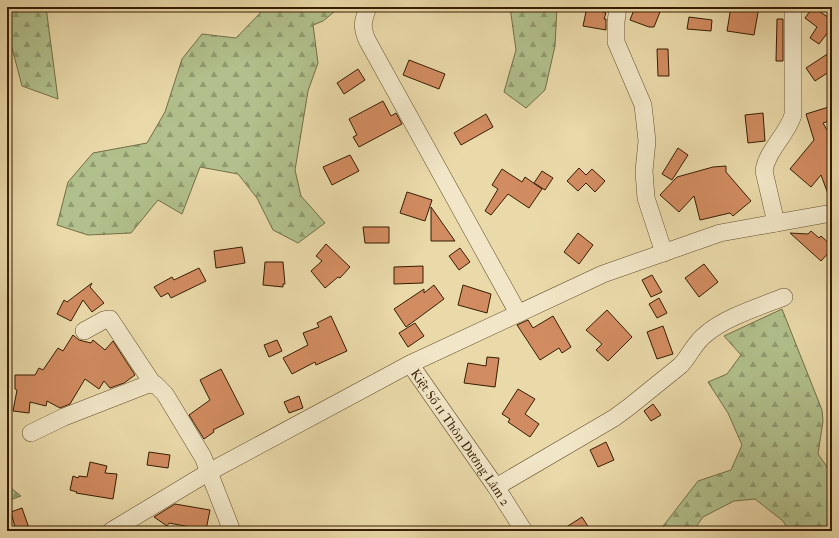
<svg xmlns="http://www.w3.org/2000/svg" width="839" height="538" font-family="'IM FELL French Canon',serif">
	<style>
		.forest { fill: url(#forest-firs); stroke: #746e47 }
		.building { fill: #d28c61; stroke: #361d02 }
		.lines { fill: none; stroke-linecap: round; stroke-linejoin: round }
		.minor-casing { stroke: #634c2c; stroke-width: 18 }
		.minor { stroke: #f1e6c7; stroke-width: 17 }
		.labels { text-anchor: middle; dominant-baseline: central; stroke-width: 3; stroke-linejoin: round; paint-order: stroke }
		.street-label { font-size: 13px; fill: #361d02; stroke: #f1e6c7 }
	</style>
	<defs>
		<pattern id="forest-firs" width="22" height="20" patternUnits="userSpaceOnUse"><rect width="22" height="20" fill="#b1c08c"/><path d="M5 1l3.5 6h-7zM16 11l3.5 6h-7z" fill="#919b70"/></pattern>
	</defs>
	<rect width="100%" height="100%" fill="#ead9a9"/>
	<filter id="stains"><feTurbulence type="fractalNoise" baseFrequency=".005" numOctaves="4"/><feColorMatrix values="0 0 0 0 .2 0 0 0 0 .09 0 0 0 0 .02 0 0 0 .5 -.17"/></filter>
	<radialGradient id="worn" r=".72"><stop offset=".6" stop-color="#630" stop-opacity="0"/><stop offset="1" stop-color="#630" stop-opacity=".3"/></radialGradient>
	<!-- forest -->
	<g class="forest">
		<polygon points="7,7 46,7 58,99 22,86 7,29"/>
		<polygon points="266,7 340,7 323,21 313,25 318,63 308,91 295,170 301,196 325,223 298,243 273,230 257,198 238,174 200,167 182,214 158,200 131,233 88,235 57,225 68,182 93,153 147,143 165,112 182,59 202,34 236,38"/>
		<polygon points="510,7 557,7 555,46 545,90 526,108 504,92 516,50"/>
		<polygon points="782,309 822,410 823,421 818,454 832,474 832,531 789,531 783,521 755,499 734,501 703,517 693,531 654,531 664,525 698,481 731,470 742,445 728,413 708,382 727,374 741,355 724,336"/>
		<polygon points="7,485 21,496 7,501"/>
	</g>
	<!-- building -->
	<g class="building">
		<polygon points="587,7 599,7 598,10 606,13 604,19 606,19 606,30 583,26"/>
		<polygon points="635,7 647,7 660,12 654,27 649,27 630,20"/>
		<polygon points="731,7 759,7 754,35 727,31"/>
		<polygon points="813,7 832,20 832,27 819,44 810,38 817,27 805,18"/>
		<polygon points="689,17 712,20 711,31 687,29"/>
		<polygon points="777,19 783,19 783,61 776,61"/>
		<polygon points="657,49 668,49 669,76 658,76"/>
		<polygon points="832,51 832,70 815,81 806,68"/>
		<polygon points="409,60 445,74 439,89 403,75"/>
		<polygon points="358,69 365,80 344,94 337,83"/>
		<polygon points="383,101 391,116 396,113 402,124 359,147 353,137 357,135 349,119"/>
		<polygon points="832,106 832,120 823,123 832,139 832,202 831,202 821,175 811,187 790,169 814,140 806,114"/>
		<polygon points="763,113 765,141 748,143 745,115"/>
		<polygon points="486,114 493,127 461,145 454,133"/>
		<polygon points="678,148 688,155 672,180 662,174"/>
		<polygon points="350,155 359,171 332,185 323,167"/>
		<polygon points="726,166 726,172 751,201 733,216 730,213 700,220 694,196 679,212 660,195 677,177 713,167"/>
		<polygon points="579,168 586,175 592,169 605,181 595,192 586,183 578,191 567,181"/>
		<polygon points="502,169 522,182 525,177 542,189 529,208 508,194 491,215 485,211 498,189 492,185"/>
		<polygon points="542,171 553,178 545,190 534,183"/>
		<polygon points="407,192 432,200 425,221 400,213"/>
		<polygon points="431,207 455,241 431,241"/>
		<polygon points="363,227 389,227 389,243 365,243"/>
		<polygon points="811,231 819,238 821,236 832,246 832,249 821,261 790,233 808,234"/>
		<polygon points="578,233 593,245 579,264 564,252"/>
		<polygon points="326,244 350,267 340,278 338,277 325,288 311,271 322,261 316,256"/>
		<polygon points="242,247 245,263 216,268 214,251"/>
		<polygon points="460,248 470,262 459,270 449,256"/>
		<polygon points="265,262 283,262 285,284 283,284 283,287 263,285"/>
		<polygon points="704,264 718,282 699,297 685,278"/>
		<polygon points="423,266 423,283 394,284 394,267"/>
		<polygon points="199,268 206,281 171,298 168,293 161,297 154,287 172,277 174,280"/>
		<polygon points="652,275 662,292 651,297 642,280"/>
		<polygon points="92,283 90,287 104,303 92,312 83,300 71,321 57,314 64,300 67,302"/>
		<polygon points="434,285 444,299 406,327 394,309 424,289 424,293"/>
		<polygon points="463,285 491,294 487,313 458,305"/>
		<polygon points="659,298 667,313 657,318 649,304"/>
		<polygon points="607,310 632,337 608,361 596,350 602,344 586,330"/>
		<polygon points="331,316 347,351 316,365 315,362 292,374 283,358 308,345 303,333 319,327 317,323"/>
		<polygon points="553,316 571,347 562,353 559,348 540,360 517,325 528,320 533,328"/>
		<polygon points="415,323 424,336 408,347 399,333"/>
		<polygon points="663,326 673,354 657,359 647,332"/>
		<polygon points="73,335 79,340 91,343 93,340 105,350 113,341 135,375 124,383 110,388 104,381 99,389 85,379 70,404 60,408 47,401 46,406 30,402 29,413 13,411 17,390 15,389 15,375 35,375 39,368 43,370 58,348 63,351"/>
		<polygon points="277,340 282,351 269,357 264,345"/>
		<polygon points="487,357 499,358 495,387 464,383 468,363 486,366"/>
		<polygon points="221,369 244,414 213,430 214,432 204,439 189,415 210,400 200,380"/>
		<polygon points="518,389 535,399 525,414 539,424 530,437 508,422 510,419 502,414"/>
		<polygon points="299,396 303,408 289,413 284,402"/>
		<polygon points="653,404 661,415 651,421 644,411"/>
		<polygon points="606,442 614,460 598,467 590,450"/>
		<polygon points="149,452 170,455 168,468 147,465"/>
		<polygon points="90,462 107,466 105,473 117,474 113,499 76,493 77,492 70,490 73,476 78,478 79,476 87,477"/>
		<polygon points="175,504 210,510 206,530 169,523 167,526 154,517"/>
		<polygon points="22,508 30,531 16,531 11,512"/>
		<polygon points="582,517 591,531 560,531"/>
	</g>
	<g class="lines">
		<!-- minor casing -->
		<g class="minor-casing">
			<g id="minor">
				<path d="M368 7C363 21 361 26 367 40L518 313"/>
				<polyline points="618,7 616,22 616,42 643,105 647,141 644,171 646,198 664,253"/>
				<path d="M776 223 764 171C767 150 787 135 793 115V7"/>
				<polyline points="84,331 104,320 110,319 153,384"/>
				<path id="s1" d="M410 364 496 487 524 531"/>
				<polyline points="31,433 64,417 146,385 155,384 165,394 203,457 232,531"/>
				<path d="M496 487 614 418 629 407 681 365C690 355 695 342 706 334 724 318 761 306 784 297"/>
				<polyline points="111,531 209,472 410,364 603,274 720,233 832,213"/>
			</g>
		</g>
		<!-- minor -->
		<use href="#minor" class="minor"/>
	</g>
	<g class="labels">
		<!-- street labels -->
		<g class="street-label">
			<text stroke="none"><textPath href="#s1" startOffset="89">Kiệt Số 11 Thôn Dương Lâm 2</textPath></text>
		</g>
	</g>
	<!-- margin -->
	<rect width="839" height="538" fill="none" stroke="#ead9a9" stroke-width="24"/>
	<rect x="8" y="8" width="823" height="522" fill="none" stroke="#361d02" stroke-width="2"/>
	<rect x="12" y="12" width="815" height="514" fill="none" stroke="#361d02"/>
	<rect width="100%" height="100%" filter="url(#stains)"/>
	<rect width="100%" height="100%" fill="url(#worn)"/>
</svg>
